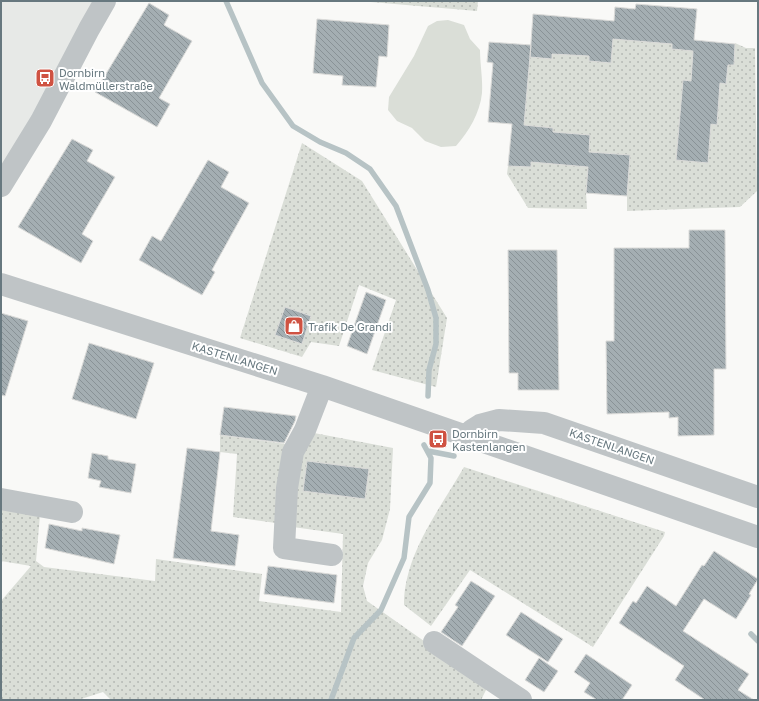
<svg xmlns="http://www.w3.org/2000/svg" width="759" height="701" viewBox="0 0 759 701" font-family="'Golos Text',sans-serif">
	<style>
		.built { fill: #e7e9e7 }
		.grass { fill: url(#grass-dots) }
		.park { fill: #daded7 }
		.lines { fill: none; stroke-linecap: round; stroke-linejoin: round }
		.stream { stroke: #b7c3c5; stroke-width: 5.5 }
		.building { fill: url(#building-back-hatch); stroke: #dbdbd9 }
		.minor { stroke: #bfc4c6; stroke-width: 22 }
		.labels { text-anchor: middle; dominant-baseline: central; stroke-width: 4; stroke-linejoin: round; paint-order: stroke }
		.poi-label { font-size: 11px; fill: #67787f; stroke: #fff; text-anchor: start }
		.street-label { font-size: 11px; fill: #67787f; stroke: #fff }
	</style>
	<defs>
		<pattern id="grass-dots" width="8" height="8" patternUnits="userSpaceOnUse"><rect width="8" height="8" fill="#daded7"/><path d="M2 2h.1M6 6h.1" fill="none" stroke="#b5b9b4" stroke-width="1.8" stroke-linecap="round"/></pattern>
		<pattern id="building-back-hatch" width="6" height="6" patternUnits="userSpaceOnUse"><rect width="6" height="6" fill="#a4aeb2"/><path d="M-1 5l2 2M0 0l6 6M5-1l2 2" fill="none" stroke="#899296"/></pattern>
	</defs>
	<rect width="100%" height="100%" fill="#f9f9f7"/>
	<path class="built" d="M1,1H100L1,187Z"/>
	<path class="grass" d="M359,1H478L477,11Z
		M613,39L672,44V49L693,51L691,81L683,80L711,124H717L720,83L726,84L728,65H734L735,43L746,48H755L757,191L740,207L627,211V196L630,155L589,152L590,135L553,132V128L524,125L530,57L552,59V54L589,56V61L611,63Z
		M302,143L362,181L447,318L436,387L372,370L396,300L359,285L339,346L311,342L302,357L240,338Z
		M531,162L588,167L586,193L587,209L528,208L507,174L508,166L530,167Z
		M314,433L393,448L390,509L382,540L368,563L363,586L367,601L488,686L481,700H111L103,692L78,700H1V601L31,566L1,561V506L40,515L36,561L44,567L155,581L156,559L262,574L259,601L341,612L343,534L293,527L294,505L303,450Z
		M220,435L286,444L276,523L233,517L237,454L220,452Z
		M464,467L665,532L664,536L593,647L470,570L431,626L404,605C404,554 440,509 464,467Z"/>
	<path class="park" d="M448,20L464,25L470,39L480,50C480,64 483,80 482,93C480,113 469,131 456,146L441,147L425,141L412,128L397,121L388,110L389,97L414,56L428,26L437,21Z"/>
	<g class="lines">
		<path class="stream" d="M226,1L262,83L293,126L320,142L346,153L370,169L396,206L428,290L436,318V344L429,370L428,396
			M428,451L454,456
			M751,634L758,641
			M331,700L354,638L381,610L404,558L409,517L430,483L431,458L424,445"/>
	</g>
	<path class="building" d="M149,3L169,15L164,25L192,41L159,98L170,104L157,127L95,92Z
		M636,4L697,9L694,40L735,44L734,65H728L726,84L720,83L717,125L711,124L708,163L676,160L683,80L691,81L693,51L672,49V44L613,39L611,63L589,61V56L552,54V59L530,57L533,14L614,21L615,7L635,9Z
		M317,19L389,25L387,57L379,56L376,87L342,85L343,76L313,73Z
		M489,42L531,45L524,125L553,128V132L590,135L589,152L630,155L627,196L586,193L588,167L531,162V167L508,166L512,124L488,122L493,63L487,62Z
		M72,139L93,150L87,161L115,177L82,234L93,241L81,263L18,227Z
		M208,160L229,172L221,187L249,203L212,270L215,272L202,295L139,260L152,236L161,241Z
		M689,230H725L726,369H714V435L678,436V417L669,418V412L607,414L606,341H614V248H689Z
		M508,250H557L559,390H518V373H509Z
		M366,292L386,300L367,354L347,346Z
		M285,307L311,316L302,344L275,335Z
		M1,313L28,321L5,396L1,395Z
		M89,343L154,363L136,419L72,399Z
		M224,407L296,416L295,421L284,443L220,435Z
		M187,448L220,452L211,531L239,535L235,566L173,558Z
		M92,453L108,456V459L136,464L131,493L99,487L101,481L88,478Z
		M307,461L369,469L365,499L303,491Z
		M49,524L82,531V528L120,535L114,564L45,548Z
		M714,551L758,579L749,594L751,595L736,619L704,599L683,631L749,674L738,690L754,700H705L675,680L684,666L619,623L633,601L636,603L647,586L676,606L702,565L704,566Z
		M268,566L337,575L334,603L264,594Z
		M471,581L495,596L462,646L441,632L458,607L455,605Z
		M521,612L563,639L548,662L506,635Z
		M586,654L632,685L622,700H597L584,692L590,683L574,672Z
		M539,658L558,671L544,692L525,680Z"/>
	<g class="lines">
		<path class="minor" d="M1,186L41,121L89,29L105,1
			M1,284L322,386L758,537
			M322,386L305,430L293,452L287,488L284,548L332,555
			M467,437L472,430L480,425L499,420L544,423L758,497
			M1,499L72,512
			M434,642L521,700"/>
	</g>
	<defs>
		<symbol id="bus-square" viewBox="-11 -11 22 22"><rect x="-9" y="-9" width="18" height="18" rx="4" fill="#cf5242" stroke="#fff"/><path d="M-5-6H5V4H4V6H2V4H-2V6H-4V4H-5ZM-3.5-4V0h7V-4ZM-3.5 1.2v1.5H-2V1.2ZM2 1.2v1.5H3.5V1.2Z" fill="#fff"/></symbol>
		<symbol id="shop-square" viewBox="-11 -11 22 22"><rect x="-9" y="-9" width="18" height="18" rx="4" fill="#cf5242" stroke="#fff"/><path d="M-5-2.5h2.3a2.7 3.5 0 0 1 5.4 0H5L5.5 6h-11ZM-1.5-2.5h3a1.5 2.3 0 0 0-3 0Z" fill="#fff"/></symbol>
	</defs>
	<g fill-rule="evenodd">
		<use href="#bus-square" x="34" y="67" width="22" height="22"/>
		<use href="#shop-square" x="283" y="315" width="22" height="22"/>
		<use href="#bus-square" x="427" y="428" width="22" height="22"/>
	</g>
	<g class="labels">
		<g class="poi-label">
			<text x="59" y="72">Dornbirn<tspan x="59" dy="13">Waldmüllerstraße</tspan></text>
			<text x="308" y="326">Trafik De Grandi</text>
			<text x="452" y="433">Dornbirn<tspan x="452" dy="13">Kastenlangen</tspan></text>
		</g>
		<g class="street-label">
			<text transform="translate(235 358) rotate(17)">KASTENLANGEN</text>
			<text transform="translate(612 446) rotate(19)">KASTENLANGEN</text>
		</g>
	</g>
	<rect width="759" height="701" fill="none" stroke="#67787f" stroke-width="4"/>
</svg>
